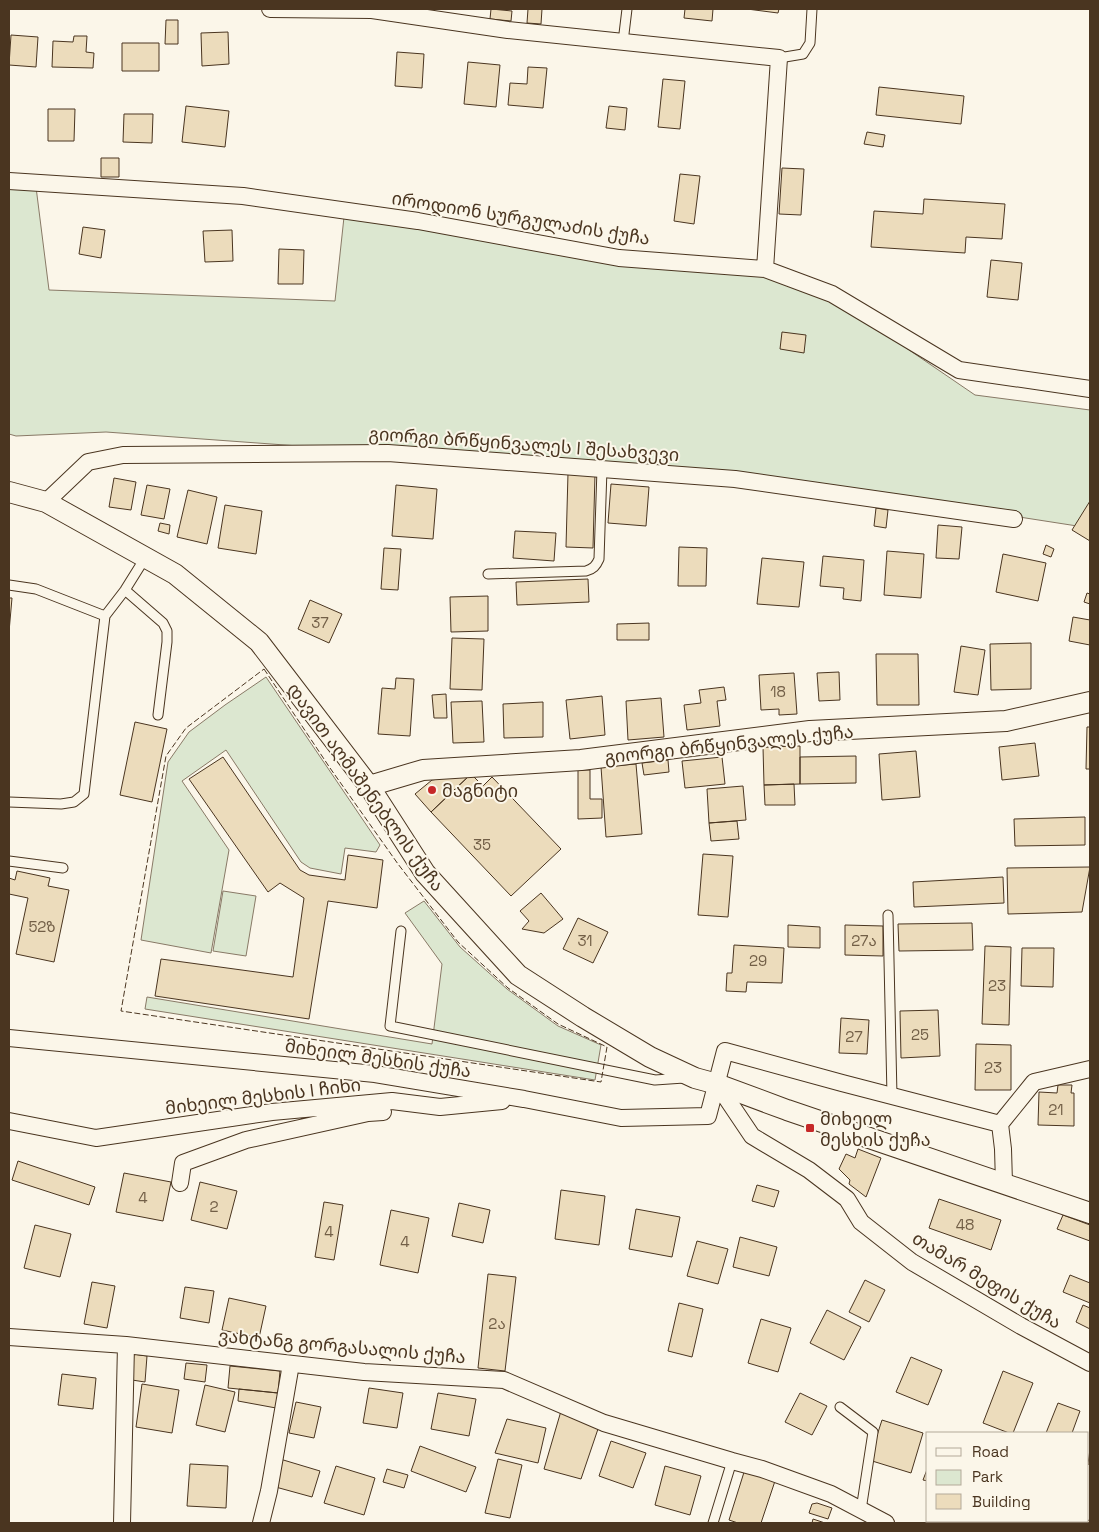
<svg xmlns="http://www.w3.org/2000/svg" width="1099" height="1532" viewBox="0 0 1099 1532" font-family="'Space Grotesk','Noto Sans Georgian',sans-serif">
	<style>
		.green { fill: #dce7d0; stroke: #887966 }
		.building { fill: #ecdcbc; stroke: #4a3520 }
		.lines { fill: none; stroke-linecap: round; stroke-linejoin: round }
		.service-casing { stroke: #4a3520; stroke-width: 11 }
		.minor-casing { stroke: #4a3520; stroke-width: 18 }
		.tertiary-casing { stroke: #4a3520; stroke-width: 22 }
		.service { stroke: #fbf6e9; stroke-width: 9 }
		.minor { stroke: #fbf6e9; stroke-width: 16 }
		.tertiary { stroke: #fbf6e9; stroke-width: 20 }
		.fence { stroke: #4a3520; stroke-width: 1; stroke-dasharray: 6 2.5; stroke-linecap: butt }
		.poi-dot { fill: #c62828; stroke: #fbf6e9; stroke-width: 2 }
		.labels { text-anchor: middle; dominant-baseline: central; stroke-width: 4; stroke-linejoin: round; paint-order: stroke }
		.number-label { font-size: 15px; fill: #725f47 }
		.street-label { font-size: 18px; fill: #4a3520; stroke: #fbf6e9 }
		.poi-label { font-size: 18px; fill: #4a3520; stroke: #fbf6e9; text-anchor: start }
	</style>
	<rect width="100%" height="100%" fill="#fbf6e9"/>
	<path class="green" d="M9,185L36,187L49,290L335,301L344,217L739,271L814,285L975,395L1090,410V528L794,482L106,432L16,436L9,434Z
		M266,677L380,845L376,852L345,848L341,874L310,868L301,862L226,750L182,781L229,850L211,953L141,940L168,762L189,732L225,705Z
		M223,891L256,896L246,956L213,951Z
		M424,901L460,947L507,989L558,1026L601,1045L595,1080L145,1009L147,997L432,1044L442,964L405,913Z"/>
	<path class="building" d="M491,9L512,11L511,21L490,19Z
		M528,9H542L541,24L527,23Z
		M685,9H713L712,21L684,18Z
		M747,9H779L778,13Z
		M166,20H178V44H165Z
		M228,32L229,64L202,66L201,33Z
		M11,35L38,37L36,67L9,65Z
		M74,36H87L86,52L94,53L93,68L52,67L53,41L73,42Z
		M122,43H159V71H122Z
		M397,52L424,54L422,88L395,86Z
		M468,62L500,65L496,107L464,104Z
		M528,67L547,68L543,108L508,105L510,83L527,84Z
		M663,79L685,81L680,129L658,127Z
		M879,87L964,96L961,124L876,115Z
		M186,106L229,111L225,147L182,142Z
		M609,106L627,108L625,130L606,128Z
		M48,109H75L74,141H48Z
		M124,114H153L152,143L123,142Z
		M867,132L885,135L883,147L864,144Z
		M101,158H119V177H101Z
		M782,168L804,169L801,215L779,214Z
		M680,174L700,176L694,224L674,221Z
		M924,199L1005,204L1002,239L966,237L965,253L871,247L874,211L923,214Z
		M83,227L105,230L101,258L79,254Z
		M232,230L233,261L205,262L203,231Z
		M279,249L304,250L303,284H278Z
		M991,260L1022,263L1018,300L987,297Z
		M782,332L806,335L804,353L780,349Z
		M568,473L595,474L593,548L566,547Z
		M114,478L136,482L131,510L109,507Z
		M611,484L649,487L646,526L608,523Z
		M147,485L170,489L164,519L141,515Z
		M396,485L437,489L433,539L392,536Z
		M188,490L217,497L207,544L177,537Z
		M1090,501V541L1072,530Z
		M225,505L262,511L256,554L218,548Z
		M876,508L888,510L886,528L874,526Z
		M160,523L170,525L169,534L158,531Z
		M938,525L962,527L959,559L936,558Z
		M515,531L556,533L554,561L513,558Z
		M1046,545L1054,549L1051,557L1043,554Z
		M679,547L707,548L706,586H678Z
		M384,548L401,549L398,590L381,589Z
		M887,551L924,554L921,598L884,595Z
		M1003,554L1046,563L1038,601L996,592Z
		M823,556L864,560L861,601L843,599L844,588L820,586Z
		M762,558L804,562L799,607L757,604Z
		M588,579L589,602L517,605L516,582Z
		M1087,593L1090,594V604L1084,602Z
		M488,596V631L451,632L450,597Z
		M9,598H12L9,632Z
		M310,600L342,614L329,643L298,629Z
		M1073,617L1090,620V645L1069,641Z
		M649,623V640H617V624Z
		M452,638L484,639L482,690L450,689Z
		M1031,643V689L991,690L990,644Z
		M961,646L985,650L978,695L954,692Z
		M876,654H918L919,705H877Z
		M839,672L840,700L819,701L817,673Z
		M794,673L797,714L779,715V709L761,710L759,675Z
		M396,678L414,679L410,736L378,734L382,688L395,689Z
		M724,687L726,700L717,701L720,726L687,730L684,705L701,703L699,690Z
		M446,694L447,718H434L432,695Z
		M602,696L605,735L570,739L566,700Z
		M661,698L664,737L628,740L626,701Z
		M482,701L484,742L453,743L451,702Z
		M543,702V737L504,738L503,704Z
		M135,722L167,729L152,802L120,795Z
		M1087,727H1090V769H1086Z
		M1035,743L1039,776L1002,780L999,747Z
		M800,746V784L764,785L763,747Z
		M916,751L920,797L882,800L879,754Z
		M856,756V783L800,784V757Z
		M223,757L300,870L309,875L345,880L348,855L383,860L377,908L328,901L309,1019L155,996L161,959L293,977L304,898L280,883L268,892L189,779Z
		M722,757L725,784L685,788L682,761Z
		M668,760L669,772L644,775L642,763Z
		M636,764L642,834L606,837L601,767Z
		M578,770H590V799H602V818L578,819Z
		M471,774L483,786L492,777L561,849L511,896L431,812Z
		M471,774L431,812L415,794L432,780Z
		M794,784L795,805H765L764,785Z
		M743,786L746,820L709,823L707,789Z
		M1085,817V845L1015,846L1014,819Z
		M737,821L739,839L711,841L709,823Z
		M703,854L733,856L728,917L698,915Z
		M1090,867L1082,912L1008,914L1007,868Z
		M17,871L50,878L48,886L69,890L54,962L16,954L28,898L9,894V878L15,880Z
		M1003,877L1004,903L914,907L913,882Z
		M541,893L563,919L544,933L522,929L529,921L520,911Z
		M578,918L608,932L593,963L563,949Z
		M972,923L973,950L899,951L898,924Z
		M788,925L820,927V948L788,947Z
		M845,925L883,926V956L845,955Z
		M734,945L784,948L782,983L747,982L746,992L726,991L727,973H732Z
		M985,946L1011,947L1009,1025L982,1024Z
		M1022,948H1054L1053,987L1021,986Z
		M938,1010L940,1056L901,1058L900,1011Z
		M841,1018L869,1020L867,1054L839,1053Z
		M976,1044L1011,1045V1090H975Z
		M1058,1085H1072L1071,1093H1074V1126L1038,1125L1039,1092L1057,1093Z
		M858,1149L881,1158L866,1197L849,1184L850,1180L839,1169L846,1154L855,1158Z
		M18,1161L95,1187L89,1205L12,1180Z
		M124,1173L171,1182L163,1221L116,1212Z
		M200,1182L237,1191L227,1229L191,1220Z
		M757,1185L779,1191L774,1207L752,1201Z
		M561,1190L605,1196L599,1245L555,1239Z
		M939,1199L1001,1220L991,1250L929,1228Z
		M324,1202L343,1205L334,1260L315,1257Z
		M459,1203L490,1210L483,1243L452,1236Z
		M636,1209L680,1217L672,1257L629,1249Z
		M391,1210L429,1218L418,1273L380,1265Z
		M1063,1215L1090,1225V1241L1057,1229Z
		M35,1225L71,1234L60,1277L24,1268Z
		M740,1237L777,1247L769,1276L733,1267Z
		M697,1241L728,1249L718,1284L687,1276Z
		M488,1274L516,1277L505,1371L478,1368Z
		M1070,1275L1090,1283V1303L1063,1292Z
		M865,1280L885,1290L869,1322L849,1312Z
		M92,1282L115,1286L107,1328L84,1324Z
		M185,1287L214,1291L209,1323L180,1318Z
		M229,1298L266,1306L259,1338L222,1330Z
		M679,1303L703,1309L692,1357L668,1351Z
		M1083,1305L1090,1308V1329L1076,1322Z
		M827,1310L861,1327L844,1360L810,1343Z
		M761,1319L791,1328L778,1372L748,1363Z
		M133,1354L147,1356L145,1382L132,1380Z
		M911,1357L942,1370L928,1405L896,1392Z
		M186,1363L207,1365L205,1382L184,1379Z
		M230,1366L280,1371L278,1393L228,1388Z
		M1003,1371L1033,1383L1013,1433H1009L983,1423Z
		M62,1374L96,1378L93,1409L58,1405Z
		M142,1384L179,1390L172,1433L136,1427Z
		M205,1385L235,1392L225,1432L196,1425Z
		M369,1388L403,1393L397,1428L363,1423Z
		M239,1389L278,1393L276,1408L238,1401Z
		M438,1393L476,1399L469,1436L431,1429Z
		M800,1393L827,1406L812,1435L785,1422Z
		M296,1402L321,1407L314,1438L289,1433Z
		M1058,1403L1080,1411L1072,1433H1046Z
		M561,1411L599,1426L581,1479L544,1469Z
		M507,1419L546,1428L538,1463L495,1453Z
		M882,1420L923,1433L911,1473L869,1460Z
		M611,1441L646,1453L633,1488L599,1476Z
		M420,1446L476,1467L466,1492L411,1471Z
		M1090,1449V1465L1088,1464Z
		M280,1459L320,1471L312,1497L272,1486Z
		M498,1459L522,1465L510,1518L485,1513Z
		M190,1464L228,1466L226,1508L187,1506Z
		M336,1466L375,1478L364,1515L324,1503Z
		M665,1466L701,1476L690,1515L655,1505Z
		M928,1467V1481L923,1480Z
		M387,1469L408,1475L404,1488L383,1482Z
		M745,1469L776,1478L761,1523H738L729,1520Z
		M817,1503L832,1508L828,1519L809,1513L812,1504Z
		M813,1519L825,1523H812Z
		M1088,1520L1090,1521V1523H1059L1060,1521Z"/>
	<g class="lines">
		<defs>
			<path id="service" d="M623,42L627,9
				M779,58L803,54L810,43L812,9
				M488,574L586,571C593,569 596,566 599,559L602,469
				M9,585L36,589L105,616L125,590L145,558
				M125,590L163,623L167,631V642L158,715
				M9,802L61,804L74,802L84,794L105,616
				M9,861L63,868
				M888,915L892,1096
				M401,931L390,1026L655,1080L684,1078
				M840,1407L873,1432L861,1510
				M713,1523L732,1461"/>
			<path id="minor" d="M270,9L372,10L508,30L779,58L765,269
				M9,181L243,196L418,221L619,258L765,269L832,294L959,370L1090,389
				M46,502L88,462L123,455L388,453L735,479L1014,519
				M9,1038L375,1074L524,1099L621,1118L708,1116L725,1051L842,1083L1000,1124
				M717,1084L752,1136L809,1170L847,1199L861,1222L912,1262L1021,1326L1090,1363
				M9,1121L96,1138L272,1112L392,1101L440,1107L502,1101
				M180,1183L183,1163L246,1140L368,1113L383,1112
				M1004,1183L1003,1149L1000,1124L1034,1082L1090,1069
				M9,1337L126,1345L364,1372L504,1380L604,1423L732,1461L762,1469L831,1494L886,1523
				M122,1523L126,1345
				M261,1523L269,1491L291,1364"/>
			<path id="tertiary" d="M9,492L46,502L175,574L259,642L369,786L425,873L518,975L583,1017L650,1057L695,1078L717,1084L787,1110L1090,1213
				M369,786L423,770L581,760L810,731L1006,721L1090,702"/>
		</defs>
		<use href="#service" class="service-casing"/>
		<use href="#minor" class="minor-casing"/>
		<use href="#tertiary" class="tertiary-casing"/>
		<use href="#service" class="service"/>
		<use href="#minor" class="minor"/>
		<use href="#tertiary" class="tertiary"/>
		<path class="fence" d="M264,669L330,768L398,864L458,942L508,988L558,1024L607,1047L601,1082L121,1011L166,756L186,728Z"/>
	</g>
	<g class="poi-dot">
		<circle cx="432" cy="790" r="5"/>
		<rect x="805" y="1123" width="10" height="10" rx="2.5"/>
	</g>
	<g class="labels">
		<g class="number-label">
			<text x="320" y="622">37</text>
			<text x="778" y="691">18</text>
			<text x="482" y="844">35</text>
			<text x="42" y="926">52ზ</text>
			<text x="585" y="940">31</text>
			<text x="864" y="940">27ა</text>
			<text x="758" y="960">29</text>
			<text x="997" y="985">23</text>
			<text x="920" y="1034">25</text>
			<text x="854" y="1036">27</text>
			<text x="993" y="1067">23</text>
			<text x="1056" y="1109">21</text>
			<text x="143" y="1197">4</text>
			<text x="214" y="1206">2</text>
			<text x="965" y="1224">48</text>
			<text x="329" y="1231">4</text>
			<text x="405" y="1241">4</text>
			<text x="497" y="1323">2ა</text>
		</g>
		<g class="street-label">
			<text transform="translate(521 218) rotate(9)">იროდიონ სურგულაძის ქუჩა</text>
			<text transform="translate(524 444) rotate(4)">გიორგი ბრწყინვალეს I შესახვევი</text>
			<text transform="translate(729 744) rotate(-6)">გიორგი ბრწყინვალეს ქუჩა</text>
			<text transform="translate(366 787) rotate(54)">დავით აღმაშენებლის ქუჩა</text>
			<text transform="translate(378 1058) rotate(8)">მიხეილ მესხის ქუჩა</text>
			<text transform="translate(263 1096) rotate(-7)">მიხეილ მესხის I ჩიხი</text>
			<text transform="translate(987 1280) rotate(31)">თამარ მეფის ქუჩა</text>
			<text transform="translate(342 1346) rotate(5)">ვახტანგ გორგასალის ქუჩა</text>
		</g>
		<g class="poi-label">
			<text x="442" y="790">მაგნიტი</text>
			<text x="820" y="1118">მიხეილ<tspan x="820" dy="21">მესხის ქუჩა</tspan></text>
		</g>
	</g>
	<rect width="1099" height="1532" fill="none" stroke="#4a3520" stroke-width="20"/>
	<rect x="926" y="1432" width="162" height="90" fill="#fbf6e9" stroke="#b4a999"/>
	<rect x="936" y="1448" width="25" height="8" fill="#fbf6e9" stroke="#b4a999"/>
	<text x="972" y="1457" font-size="15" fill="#4a3520">Road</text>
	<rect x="936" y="1470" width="25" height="15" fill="#dce7d0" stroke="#b4a999"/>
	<text x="972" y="1482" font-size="15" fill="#4a3520">Park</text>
	<rect x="936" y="1494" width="25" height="15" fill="#ecdcbc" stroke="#b4a999"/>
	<text x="972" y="1507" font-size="15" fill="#4a3520">Building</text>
</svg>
